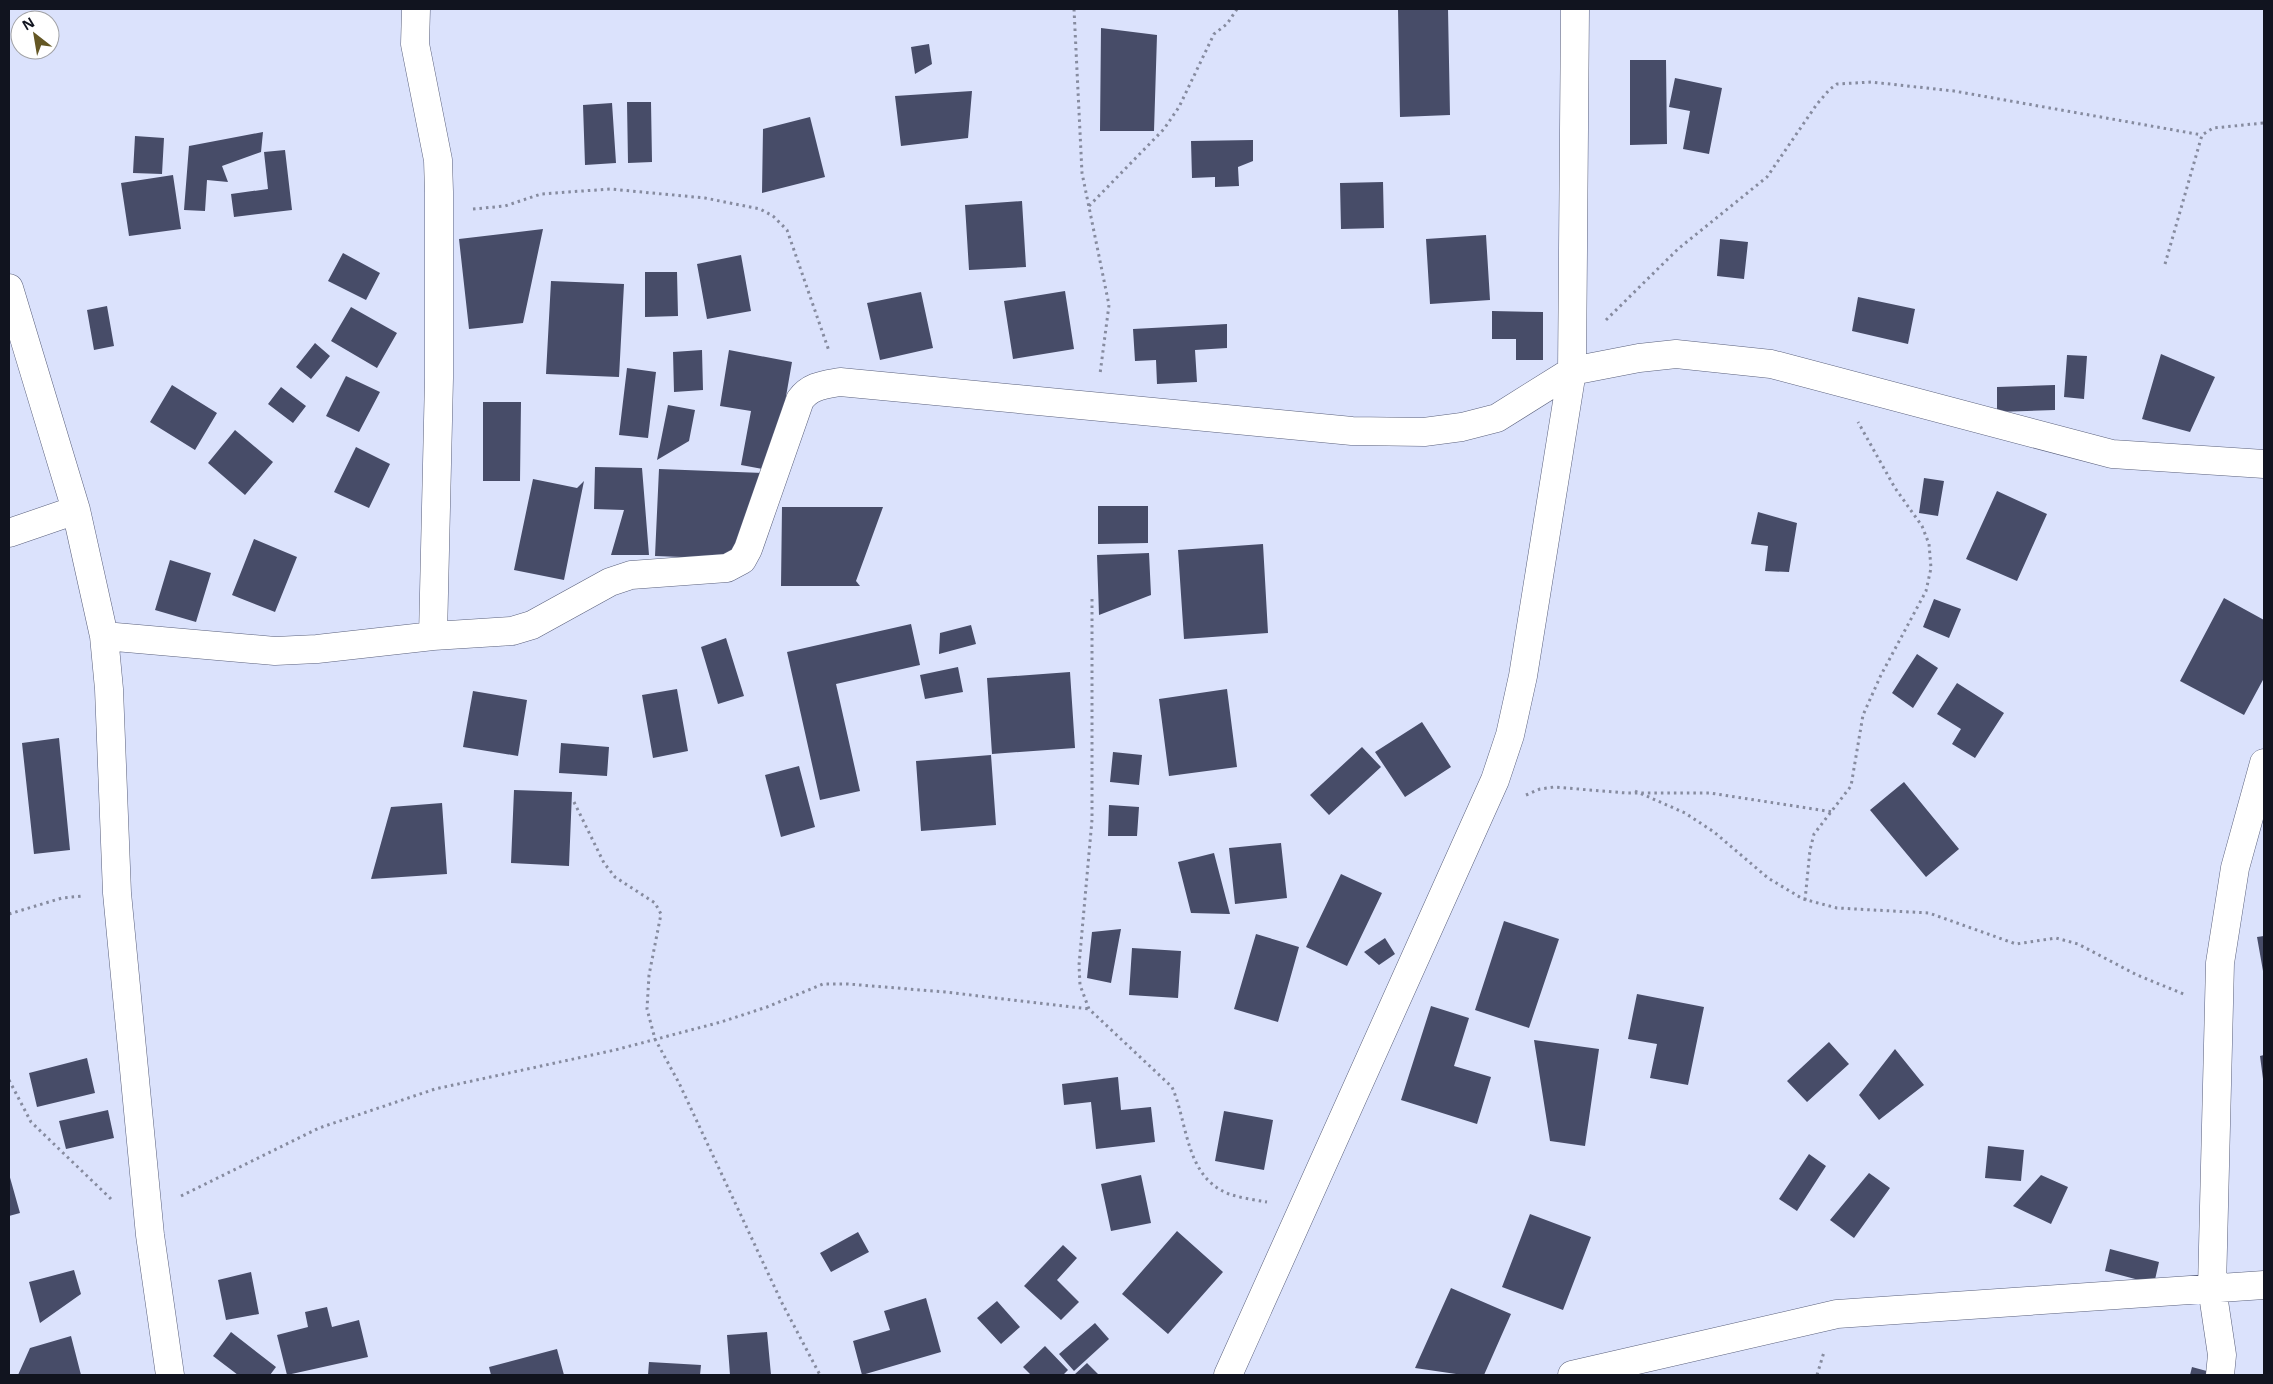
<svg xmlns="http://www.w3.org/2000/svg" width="2273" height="1384" viewBox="0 0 2273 1384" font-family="'Open Sans',sans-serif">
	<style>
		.building { fill: #474c68 }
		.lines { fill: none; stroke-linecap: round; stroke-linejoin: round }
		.street-casing { stroke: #5a607c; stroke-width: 29 }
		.path { stroke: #868b9f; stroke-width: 3; stroke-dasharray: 2.5 4; stroke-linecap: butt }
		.street { stroke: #fff; stroke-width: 28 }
	</style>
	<rect width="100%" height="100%" fill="#dbe2fc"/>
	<path class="building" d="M1398,9H1448L1450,115L1400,117Z
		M1101,28L1157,35L1154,131H1100Z
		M929,44L932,64L915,74L911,47Z
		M1630,60H1666L1667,144L1630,145Z
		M1675,78L1722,88L1709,154L1683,149L1690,111L1669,107Z
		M972,91L968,138L901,146L895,96Z
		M627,102H651L652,162L628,163Z
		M612,103L616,163L585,165L583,105Z
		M810,117L825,177L762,193L763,129Z
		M263,132L261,152L222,166L228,182L207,180L205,211L184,210L189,146Z
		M135,136L164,138L162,174L133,173Z
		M1253,140V161L1238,167L1239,186L1215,187V177L1192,178L1191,141Z
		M285,150L292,210L234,217L231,194L268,189L264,152Z
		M173,175L181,229L129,236L121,183Z
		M1383,182L1384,228L1341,229L1340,183Z
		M1022,201L1026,267L969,270L965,205Z
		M543,229L523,323L469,329L459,239Z
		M1486,235L1490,300L1430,304L1426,239Z
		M1720,239L1748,242L1744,279L1717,276Z
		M343,253L380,273L366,300L328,281Z
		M741,255L751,311L707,319L697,264Z
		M645,272H677L678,316L645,317Z
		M551,281L624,284L619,377L546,374Z
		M1065,291L1074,349L1013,359L1004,301Z
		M921,292L933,348L880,360L867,303Z
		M1858,297L1915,309L1908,344L1852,331Z
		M107,306L114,346L94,350L87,310Z
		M351,307L397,333L377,368L331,341Z
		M1492,311L1543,312V360H1516V339H1492Z
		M1227,324V348L1195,350L1197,382L1157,384L1156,360L1135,361L1133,329Z
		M315,343L330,356L311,379L296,367Z
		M702,350L703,390L674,392L673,352Z
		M729,350L792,362L773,471L741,465L751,411L720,406Z
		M2161,354L2215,377L2190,432L2142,419Z
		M2067,355L2087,356L2084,399L2064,397Z
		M627,368L656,372L648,438L619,435Z
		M346,376L380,392L359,432L326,416Z
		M172,385L217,413L195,450L150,422Z
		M2055,385V410L1997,412V387Z
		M281,387L306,406L293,423L268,404Z
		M483,402H521L520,481H483Z
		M668,405L695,410L689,441L657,460Z
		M235,430L273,462L245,495L208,463Z
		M356,447L390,464L369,508L334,492Z
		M595,467L642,468L649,555H611L624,510L594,509Z
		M659,469L763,473L735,559L655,556Z
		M1924,478L1944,481L1938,516L1919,513Z
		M533,479L577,488L584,481L564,580L514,570Z
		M1997,491L2047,514L2017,581L1966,559Z
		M1098,506H1148V543L1098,544Z
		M782,507H883L856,581L860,586H781Z
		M1758,512L1797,523L1789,572L1765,571L1768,546L1751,544Z
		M254,539L297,557L275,612L232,595Z
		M1263,544L1268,633L1184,639L1178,550Z
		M1149,553L1151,595L1099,615L1097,555Z
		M170,560L211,573L196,622L155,610Z
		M2224,598L2264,620V678L2244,715L2180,681Z
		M1934,599L1961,609L1949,638L1923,627Z
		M911,624L920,665L836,684L860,791L820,800L787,652Z
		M971,625L976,644L939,654L940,633Z
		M726,638L744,696L718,704L701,647Z
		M1917,654L1938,668L1913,708L1892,693Z
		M958,667L963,692L925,699L920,675Z
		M1070,672L1075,748L992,754L987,678Z
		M1957,683L2004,713L1975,758L1952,744L1961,729L1937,714Z
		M677,689L688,751L653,758L642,695Z
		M1227,689L1237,767L1169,776L1159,699Z
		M473,691L527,700L518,756L463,747Z
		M1422,722L1451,767L1405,797L1375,752Z
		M59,738L70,850L34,854L22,743Z
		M561,743L609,747L607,776L559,773Z
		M1362,747L1381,767L1329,815L1310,795Z
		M1113,752L1142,755L1139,785L1110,782Z
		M991,755L996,825L921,831L916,761Z
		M799,766L815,827L781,837L765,775Z
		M1904,782L1959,849L1926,877L1870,810Z
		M514,790L572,792L569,866L511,863Z
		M442,803L447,874L371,879L391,807Z
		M1109,805L1139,807L1137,836H1108Z
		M1281,843L1287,898L1235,904L1229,848Z
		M1214,853L1230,914L1191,913L1178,862Z
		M1341,874L1382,893L1347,966L1306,947Z
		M1504,921L1559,939L1529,1028L1475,1010Z
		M1121,929L1111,983L1087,978L1092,932Z
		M1256,934L1299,947L1278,1022L1234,1009Z
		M2264,936V971H2263L2257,937Z
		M1385,938L1395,954L1379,965L1364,952Z
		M1132,948L1181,951L1178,998L1129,995Z
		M1637,994L1704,1007L1688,1085L1650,1078L1657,1044L1628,1039Z
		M1431,1006L1469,1018L1454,1066L1491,1077L1477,1124L1401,1100Z
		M1534,1040L1599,1049L1585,1146L1550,1141Z
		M1829,1042L1849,1064L1807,1102L1787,1081Z
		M1895,1049L1924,1085L1879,1120L1859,1095Z
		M2264,1055V1079H2263L2260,1056Z
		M87,1058L95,1093L37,1107L29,1073Z
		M1118,1077L1121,1110L1151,1107L1155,1142L1096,1149L1091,1102L1064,1105L1062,1084Z
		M108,1110L114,1138L66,1149L59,1121Z
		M1224,1111L1273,1120L1264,1170L1215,1161Z
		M1988,1146L2024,1150L2021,1181L1985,1178Z
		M1809,1154L1826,1166L1797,1211L1779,1199Z
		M1869,1173L1890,1188L1854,1238L1830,1220Z
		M9,1174L20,1213L9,1216Z
		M1141,1175L1151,1223L1111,1231L1101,1184Z
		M2041,1175L2068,1187L2051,1224L2013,1206Z
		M1530,1214L1591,1237L1563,1310L1502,1287Z
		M1177,1231L1223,1272L1168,1334L1122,1294Z
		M858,1232L869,1252L831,1272L820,1253Z
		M1063,1245L1077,1258L1057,1280L1079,1302L1061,1320L1024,1286Z
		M2110,1249L2159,1262L2154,1284L2105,1271Z
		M74,1270L81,1294L40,1323L29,1282Z
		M251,1272L259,1314L226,1320L218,1280Z
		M1451,1288L1511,1314L1484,1375H1463L1415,1368Z
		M926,1298L941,1352L862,1375L853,1341L890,1330L884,1311Z
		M997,1301L1020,1327L1001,1344L977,1318Z
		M327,1307L332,1327L359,1320L368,1357L287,1375L277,1335L308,1327L305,1312Z
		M1095,1323L1109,1339L1074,1371L1059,1354Z
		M231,1332L276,1367L270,1375H238L213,1356Z
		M767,1332L771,1375H730L727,1335Z
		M71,1336L81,1375H18L30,1348Z
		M1045,1346L1068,1370L1063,1375H1031L1023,1367Z
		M557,1349L564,1375H491L489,1367Z
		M649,1362L701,1365L700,1375H648Z
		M1087,1363L1099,1375H1074Z
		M2192,1367L2214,1373V1375H2190Z"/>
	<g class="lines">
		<defs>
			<path id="street" d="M416,9L415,44L438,160L439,192V378L433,636
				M9,288L76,510L104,636L109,689L117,893L150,1235L170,1375
				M9,533L76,510
				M104,636L275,651L317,649L433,636L512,631L532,625L610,582L631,575L727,568L742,560L748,549L800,400C810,386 823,385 840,382L1352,431L1424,432L1462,427L1497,418L1572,371L1639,358L1676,354L1771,364L2112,454L2264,464
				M1228,1375L1495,780L1510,735L1523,676L1572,371L1575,9
				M1572,1375L1837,1314L2264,1285
				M2220,1375L2222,1355L2212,1288L2220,963L2235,868L2264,763"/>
		</defs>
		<use href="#street" class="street-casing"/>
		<path class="path" d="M1074,9L1082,173L1109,305L1100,374
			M1089,206L1164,129L1179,107L1214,34L1227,24L1237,9
			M473,209L505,206L541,194L610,189L705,198L760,209L773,216L787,230L829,351
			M2165,264L2202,135L2213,128L2264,123
			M1606,320L1678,249L1767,177L1817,104L1830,89L1837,84L1871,82L1954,91L2202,135
			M1092,599V820L1079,965L1080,985L1089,1009L1172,1087C1188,1123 1185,1177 1229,1194C1241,1198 1255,1200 1267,1202
			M1635,791L1685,813L1714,832L1768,878L1803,899L1837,908L1929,913L2016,944L2056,938L2078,944L2137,975L2186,995
			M1526,795L1540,789L1554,787L1626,793H1710L1833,812
			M574,802L604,863L615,877L655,903L661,914L649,975L647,1009L655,1039L679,1083L782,1303L820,1375
			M1805,900L1810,850L1814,834L1851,786L1863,715L1881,675L1926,591L1931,568L1929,544L1922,526L1895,488L1858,422
			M9,914L62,898L83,896
			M9,1080L31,1122L111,1199
			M181,1196L319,1128L435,1089L615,1050L721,1022L767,1007L823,984H848L945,992L1089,1009
			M1817,1375L1824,1352"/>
		<use href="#street" class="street"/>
	</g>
	<rect width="2273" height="1384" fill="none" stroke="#11141f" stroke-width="20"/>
	<g transform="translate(35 35) rotate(329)"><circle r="24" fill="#ffffff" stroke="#a0a1a5"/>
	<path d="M0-4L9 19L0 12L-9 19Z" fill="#645724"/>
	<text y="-8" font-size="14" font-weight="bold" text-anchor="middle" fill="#11141f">N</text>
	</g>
</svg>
